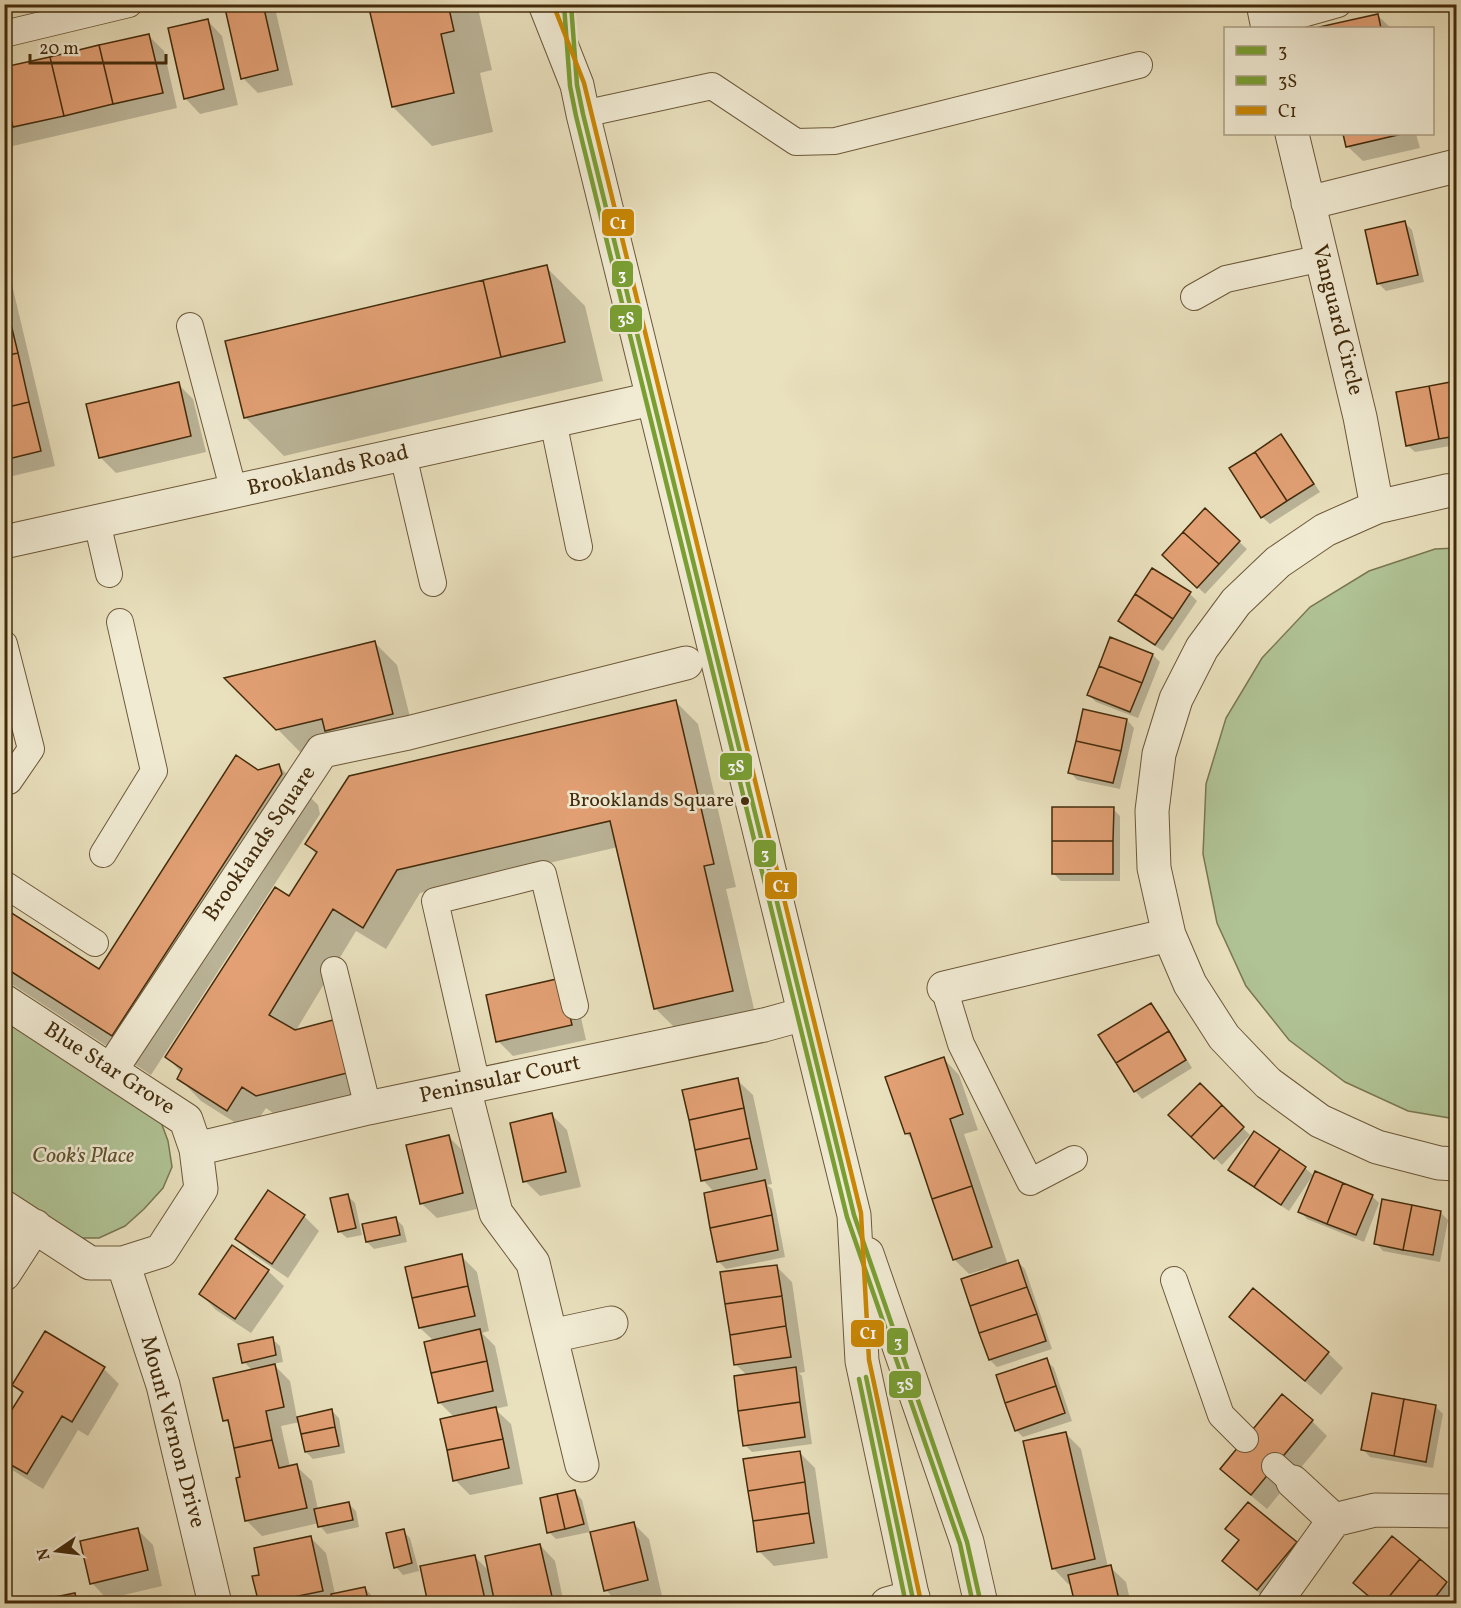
<svg xmlns="http://www.w3.org/2000/svg" width="1461" height="1608" viewBox="0 0 1461 1608" font-family="Vollkorn,serif">
	<style>
		.green { fill: #b0c395; stroke: #7a7750; stroke-width: 1.5 }
		.shadow { fill: #0003 }
		.building { fill: #e2a074; stroke: #432b0b; stroke-width: 1.5 }
		.lines { fill: none; stroke-linecap: round; stroke-linejoin: round }
		.service-casing { stroke: #6c5838; stroke-width: 28 }
		.pedestrian-casing { stroke: #6c5838; stroke-width: 35 }
		.minor-casing { stroke: #6c5838; stroke-width: 35 }
		.tertiary-casing { stroke: #6c5838; stroke-width: 35 }
		.service { stroke: #f1ebd4; stroke-width: 26 }
		.pedestrian { stroke: #f1ebd4; stroke-width: 33 }
		.minor { stroke: #f1ebd4; stroke-width: 33 }
		.tertiary { stroke: #f1ebd4; stroke-width: 33 }
		.bus-1-casing { stroke: #f1ebd4; stroke-width: 9 }
		.bus-2-casing { stroke: #f1ebd4; stroke-width: 9 }
		.bus-3-casing { stroke: #f1ebd4; stroke-width: 9 }
		.bus-1 { stroke: #799f33; stroke-width: 4.5 }
		.bus-2 { stroke: #799f33; stroke-width: 4.5 }
		.bus-3 { stroke: #ca8703; stroke-width: 4.5 }
		.bus-dot { fill: #432b0b; stroke: #f1ebd4; stroke-width: 2 }
		.labels { text-anchor: middle; dominant-baseline: central; stroke-width: 5; stroke-linejoin: round; paint-order: stroke }
		.bus-label { font-size: 20px; fill: #432b0b; stroke: #f1ebd4; text-anchor: end }
		.street-label { font-size: 22px; fill: #432b0b; stroke: #f1ebd4 }
		.park-label { font-size: 22px; font-style: italic; fill: #5e512e; stroke: #f1ebd4 }
		.line-badge { stroke: #f1ebd4; stroke-width: 2 }
		.badge-label { font-size: 16px; text-anchor: middle; font-weight: bold; fill: #fff }
	</style>
	<rect width="100%" height="100%" fill="#e9e0bd"/>
	<filter id="stains"><feTurbulence type="fractalNoise" baseFrequency=".00333" numOctaves="4"/><feColorMatrix values="0 0 0 0 .2 0 0 0 0 .09 0 0 0 0 .02 0 0 0 .5 -.17"/></filter>
	<radialGradient id="worn" r=".72"><stop offset=".6" stop-color="#630" stop-opacity="0"/><stop offset="1" stop-color="#630" stop-opacity=".3"/></radialGradient>
	<path class="green" d="M1456,548V1119L1408,1111L1345,1082L1289,1040L1246,986L1217,923L1203,854L1206,784L1226,718L1262,658L1310,607L1369,571L1435,549Z
		M4,1013L158,1114L168,1141L172,1167L163,1188L144,1209L125,1226L99,1238H74L5,1195Z"/>
	<path class="shadow" d="M225,4H274L293,85L258,93L243,78Z
		M369,4H477L492,70L480,73L493,132L432,146L393,107Z
		M1377,15L1391,28H1320Z
		M207,20L222,36L238,105L200,114L185,98Z
		M148,35L164,51L177,108L4,148V69Z
		M1345,134H1416L1420,148L1363,161L1347,146Z
		M1405,223L1412,230L1424,282L1386,291L1379,284L1366,231Z
		M4,251L55,466L4,478Z
		M546,267L585,306L603,381L284,456L245,417Z
		M1456,382V445L1415,452L1407,445L1397,393Z
		M178,384L193,399L206,452L116,473L100,457Z
		M1281,436L1288,444L1320,492L1270,524L1262,517Z
		M1205,510L1247,549L1205,594L1171,562Z
		M1190,594L1197,601L1163,651L1127,628L1120,620Z
		M375,643L397,665L415,737L339,743L300,752L227,678Z
		M1153,655L1160,662L1138,718L1096,702L1089,695Z
		M676,702L698,724L736,887L726,889L755,1013L678,1031L655,1008L618,847L420,893L386,949L356,931L295,1032L337,1021L372,1095L280,1118L266,1108L250,1132L201,1101L179,1078L182,1073L167,1057L290,898L317,855L307,844Z
		M1127,720L1134,728L1120,789L1077,780L1070,772Z
		M279,766L318,805L320,814L151,1075L4,979V910L99,971L258,771Z
		M1113,809L1120,816V881H1061L1053,873Z
		M576,995L586,1040L513,1056L498,1041Z
		M1150,1005L1158,1012L1192,1068L1142,1099L1135,1091Z
		M944,1059L959,1075L978,1130L964,1134L1008,1265L1018,1262L1025,1269L1052,1349L997,1367L990,1360L989,1268L969,1274L954,1259L915,1142L906,1133Z
		M737,1080L753,1095L772,1184L767,1185L772,1189L785,1257L726,1269L718,1261L714,1192L703,1180Z
		M1200,1086L1250,1135L1222,1165L1171,1115Z
		M552,1115L567,1130L581,1187L540,1196L525,1181Z
		M1254,1133L1305,1168L1313,1175L1289,1211L1237,1177L1230,1170Z
		M449,1137L464,1152L477,1209L437,1218L421,1203Z
		M347,1195L355,1203L362,1235L347,1238L339,1231Z
		M1372,1196L1379,1203L1364,1242L1307,1219L1300,1211Z
		M1440,1212L1448,1220L1440,1262L1383,1251L1376,1243Z
		M1453,1215H1456V1264L1452,1259Z
		M304,1216L319,1231L288,1278L252,1254L237,1239Z
		M396,1219L403,1226L407,1242L374,1249L367,1242Z
		M461,1256L477,1272L489,1331L482,1333L495,1346L508,1406L495,1409L511,1424L523,1484L470,1495L455,1480L454,1417L439,1402L434,1341L420,1328Z
		M776,1266L792,1282L805,1372L799,1373L802,1376L812,1444L752,1452L745,1445L747,1375L735,1364Z
		M268,1271L284,1286L251,1333L216,1310L201,1294Z
		M1231,1317L1328,1353L1343,1368L1321,1395L1246,1332Z
		M46,1333L104,1369L119,1384L88,1436L78,1430L43,1489L4,1465V1425L23,1395L14,1385Z
		M272,1339L280,1346L283,1362L273,1364L290,1381L297,1418L332,1411L339,1418L345,1453L313,1459L306,1452L300,1422L281,1426L290,1467L296,1466L312,1481L318,1510L348,1503L356,1511L359,1527L327,1534L320,1526L319,1523L262,1536L246,1520L242,1478L231,1426L225,1420L252,1370L244,1362Z
		M1046,1360L1054,1368L1072,1421L1023,1437L1016,1430Z
		M1435,1406L1443,1414L1433,1468L1370,1457L1363,1449Z
		M1312,1421L1327,1436L1267,1509L1237,1484L1222,1469Z
		M1065,1433L1081,1449L1108,1567H1110L1126,1582L1131,1604H1076L1071,1583L1068,1584L1053,1568Z
		M799,1452L815,1468L828,1558L774,1566L759,1551Z
		M575,1492L582,1500L590,1532L556,1539L549,1532Z
		M1248,1504L1296,1544L1311,1559L1272,1604L1239,1576L1224,1561L1240,1542L1227,1529Z
		M634,1524L649,1539L662,1596L629,1604H619L606,1590Z
		M137,1529L153,1545L162,1586L107,1599L92,1583Z
		M403,1531L410,1538L419,1571L403,1575L396,1567Z
		M311,1538L326,1553L335,1594L365,1588L372,1596L374,1604H260L261,1576Z
		M1393,1539L1454,1590L1443,1604H1378Z
		M540,1545L555,1561L564,1604H430L474,1556L490,1572Z
		M75,1595L82,1604H42Z"/>
	<path class="building" d="M224,4H263L278,70L241,79Z
		M368,4H448L454,31L441,34L454,93L392,107Z
		M1378,14L1381,28H1319V27Z
		M208,19L224,89L184,99L168,28Z
		M149,34L163,93L113,104L99,45Z
		M99,45L113,104L64,116L50,57Z
		M50,57L64,116L13,127L4,90V67Z
		M4,90L13,127L4,129Z
		M1343,134H1402L1346,147Z
		M1405,221L1418,275L1377,284L1365,230Z
		M547,265L565,342L501,357L483,280Z
		M547,265L565,342L244,418L225,341Z
		M6,304L18,353L4,356V305Z
		M18,353L29,402L4,408V356Z
		M1456,381V436L1439,439L1429,386Z
		M179,382L191,436L99,458L86,404Z
		M1429,386L1439,439L1406,446L1396,392Z
		M29,402L41,451L4,460V408Z
		M1281,434L1314,484L1287,501L1255,452Z
		M1255,452L1287,501L1261,518L1229,468Z
		M1205,508L1240,541L1219,564L1183,532Z
		M1183,532L1219,564L1197,588L1162,555Z
		M1152,568L1191,592L1173,619L1135,594Z
		M1135,594L1173,619L1155,645L1118,621Z
		M1110,637L1153,654L1142,683L1099,666Z
		M375,641L393,714L325,731L322,719L276,730L224,678Z
		M1099,666L1142,683L1130,712L1087,695Z
		M676,700L714,864L704,866L733,991L654,1009L610,821L397,870L363,928L333,909L269,1015L295,1030L337,1019L351,1072L256,1096L242,1087L227,1111L177,1079L182,1069L165,1057L275,887L289,896L317,852L305,844L349,776Z
		M1083,709L1127,719L1121,751L1076,741Z
		M1076,741L1121,751L1113,783L1068,773Z
		M236,755L258,770L279,764L282,774L112,1036L4,967V908L99,969Z
		M1052,807H1114L1113,841H1052Z
		M1052,841H1113V874H1052Z
		M561,978L572,1025L496,1042L486,995Z
		M1151,1003L1169,1031L1116,1063L1098,1035Z
		M1169,1031L1186,1060L1134,1092L1116,1063Z
		M944,1057L963,1114L950,1119L972,1186L932,1199L910,1133L905,1134L885,1077Z
		M738,1078L744,1108L689,1120L682,1090Z
		M1200,1083L1222,1105L1191,1137L1168,1115Z
		M1222,1105L1244,1127L1214,1159L1191,1137Z
		M744,1108L750,1138L695,1150L689,1120Z
		M552,1113L566,1172L523,1182L510,1123Z
		M1254,1131L1280,1149L1254,1187L1228,1170Z
		M449,1135L463,1193L420,1204L406,1145Z
		M750,1138L757,1169L701,1181L695,1150Z
		M1280,1149L1306,1167L1281,1205L1254,1187Z
		M1315,1171L1343,1183L1327,1224L1298,1212Z
		M765,1180L772,1215L710,1228L704,1193Z
		M1343,1183L1373,1195L1356,1235L1327,1224Z
		M972,1186L992,1247L953,1260L932,1199Z
		M268,1190L305,1215L272,1264L235,1239Z
		M348,1194L356,1228L338,1232L330,1198Z
		M1382,1199L1412,1205L1403,1250L1374,1244Z
		M1412,1205L1441,1211L1433,1255L1403,1250Z
		M1452,1214H1456V1260H1450Z
		M772,1215L778,1250L717,1262L710,1228Z
		M396,1217L400,1235L366,1242L362,1224Z
		M232,1245L269,1270L235,1319L199,1294Z
		M462,1254L468,1286L412,1298L405,1267Z
		M1018,1260L1027,1287L970,1306L961,1279Z
		M777,1265L782,1296L725,1304L720,1272Z
		M468,1286L475,1316L419,1328L412,1298Z
		M1027,1287L1037,1314L979,1333L970,1306Z
		M1253,1288L1329,1352L1305,1381L1229,1317Z
		M782,1296L786,1326L730,1335L725,1304Z
		M1037,1314L1046,1341L989,1360L979,1333Z
		M786,1326L791,1357L734,1365L730,1335Z
		M480,1329L487,1361L431,1373L424,1342Z
		M45,1331L105,1367L72,1422L62,1416L27,1474L4,1461V1422L23,1392L12,1385Z
		M273,1337L276,1355L242,1363L238,1344Z
		M1047,1358L1056,1386L1005,1403L996,1375Z
		M487,1361L493,1391L438,1403L431,1373Z
		M275,1364L284,1407L266,1411L272,1440L234,1448L228,1420L223,1421L213,1378Z
		M796,1367L800,1402L738,1411L734,1376Z
		M1056,1386L1065,1413L1015,1431L1005,1403Z
		M1372,1393L1404,1399L1394,1456L1361,1450Z
		M1282,1394L1313,1420L1251,1495L1220,1469Z
		M1404,1399L1436,1405L1426,1462L1394,1456Z
		M800,1402L805,1437L743,1446L738,1411Z
		M496,1407L503,1439L447,1450L440,1419Z
		M332,1409L335,1427L301,1434L297,1417Z
		M335,1427L339,1446L305,1452L301,1434Z
		M1066,1432L1095,1559L1052,1569L1023,1441Z
		M503,1439L509,1468L453,1481L447,1450Z
		M272,1440L279,1468L297,1464L307,1508L245,1521L236,1478L240,1477L234,1448Z
		M800,1451L805,1482L748,1491L743,1459Z
		M805,1482L809,1513L753,1521L748,1491Z
		M575,1490L584,1524L565,1529L557,1494Z
		M557,1494L565,1529L547,1533L540,1498Z
		M349,1502L353,1520L318,1527L314,1509Z
		M1248,1502L1297,1542L1257,1590L1222,1561L1239,1540L1225,1529Z
		M809,1513L814,1543L757,1552L753,1521Z
		M634,1522L648,1580L604,1591L590,1532Z
		M138,1528L148,1570L90,1584L80,1541Z
		M404,1529L412,1563L394,1568L386,1533Z
		M311,1536L323,1591L259,1604L252,1576L259,1575L254,1548Z
		M1392,1536L1420,1559L1383,1604H1378L1353,1583Z
		M540,1544L553,1601L542,1604H495L485,1556Z
		M475,1555L486,1604H428L420,1566Z
		M1420,1559L1447,1582L1430,1604H1383Z
		M1111,1565L1120,1604H1075L1068,1575Z
		M365,1587L369,1604H333L331,1594Z
		M75,1593L77,1604H41L40,1600Z"/>
	<g class="lines">
		<defs>
			<path id="service" d="M1267,24L1338,4
				M4,34L129,4
				M583,114L712,86L796,142L835,141L1139,65
				M1194,297L1226,279L1322,258
				M190,326L234,492
				M553,421L579,547
				M403,455L433,583
				M97,522L109,574
				M4,644L31,749L9,781
				M103,854L154,771L120,622
				M4,884L95,943
				M334,970L368,1108
				M944,988L961,1044L1030,1182L1074,1159
				M477,1085L435,901L543,874L575,1006
				M1174,1280L1221,1415L1245,1439
				M1275,1466L1293,1482"/>
			<path id="pedestrian" d="M111,1070L322,751L408,733L686,663"/>
			<path id="minor" d="M1263,4L1268,28
				M1292,134L1360,417L1377,507
				M1308,203L1456,166
				M1456,490L1446,491L1377,507L1325,530L1278,562L1236,602L1202,648L1176,699L1159,754L1152,811L1154,868L1169,935L1190,984L1224,1037L1268,1083L1320,1121L1377,1147L1439,1163L1456,1164
				M4,542L652,399
				M944,988L1169,935
				M4,1001L186,1120L196,1149L201,1189L161,1251L123,1263H90L4,1207
				M464,1088L496,1213L533,1263L582,1465
				M196,1149L368,1108L764,1025L804,1014
				M123,1263L163,1385L215,1604
				M4,1274L35,1226
				M551,1336L611,1323
				M1293,1482L1334,1520
				M887,1604L913,1597
				M1274,1604L1334,1520L1375,1510L1456,1511"/>
			<path id="tertiary" d="M545,4L577,85L583,114L854,1215L862,1361L914,1604
				M867,1254L967,1542L981,1604"/>
		</defs>
		<use href="#service" class="service-casing"/>
		<use href="#pedestrian" class="pedestrian-casing"/>
		<use href="#minor" class="minor-casing"/>
		<use href="#tertiary" class="tertiary-casing"/>
		<use href="#service" class="service"/>
		<use href="#pedestrian" class="pedestrian"/>
		<use href="#minor" class="minor"/>
		<use href="#tertiary" class="tertiary"/>
		<defs>
			<path id="bus-1" d="M571,4L577,85L583,114L854,1215L967,1542L981,1604
				M866,1377L914,1604"/>
			<path id="bus-2" d="M564,5L570,86L576,116L847,1217L960,1544L973,1604
				M859,1379L906,1604"/>
			<path id="bus-3" d="M553,4L584,83L861,1213L869,1360L921,1602"/>
		</defs>
		<use href="#bus-1" class="bus-1-casing"/>
		<use href="#bus-2" class="bus-2-casing"/>
		<use href="#bus-3" class="bus-3-casing"/>
		<use href="#bus-1" class="bus-1"/>
		<use href="#bus-2" class="bus-2"/>
		<use href="#bus-3" class="bus-3"/>
	</g>
	<circle class="bus-dot" cx="745" cy="801" r="5"/>
	<g class="labels">
		<g class="bus-label">
			<text x="734" y="801">Brooklands Square</text>
		</g>
		<g class="street-label">
			<text transform="translate(1337 320) rotate(76)">Vanguard Circle</text>
			<text transform="translate(328 471) rotate(-13)">Brooklands Road</text>
			<text transform="translate(260 844) rotate(-56)">Brooklands Square</text>
			<text transform="translate(109 1069) rotate(33)">Blue Star Grove</text>
			<text transform="translate(500 1080) rotate(-12)">Peninsular Court</text>
			<text transform="translate(172 1432) rotate(75)">Mount Vernon Drive</text>
		</g>
		<g class="park-label">
			<text x="83" y="1156">Cook's Place</text>
		</g>
	</g>
	<g class="line-badge">
		<rect x="601" y="208" width="34" height="29" rx="6" fill="#ca8703"/>
		<rect x="611" y="260" width="23" height="28" rx="6" fill="#799f33"/>
		<rect x="609" y="304" width="34" height="29" rx="6" fill="#799f33"/>
		<rect x="719" y="752" width="34" height="29" rx="6" fill="#799f33"/>
		<rect x="753" y="839" width="24" height="29" rx="6" fill="#799f33"/>
		<rect x="764" y="871" width="34" height="29" rx="6" fill="#ca8703"/>
		<rect x="850" y="1319" width="35" height="29" rx="6" fill="#ca8703"/>
		<rect x="886" y="1327" width="23" height="29" rx="6" fill="#799f33"/>
		<rect x="888" y="1370" width="34" height="29" rx="6" fill="#799f33"/>
	</g>
	<g class="badge-label">
		<text x="618" y="229">C1</text>
		<text x="622" y="280">3</text>
		<text x="626" y="324">3S</text>
		<text x="736" y="772">3S</text>
		<text x="765" y="859">3</text>
		<text x="781" y="892">C1</text>
		<text x="868" y="1339">C1</text>
		<text x="898" y="1347">3</text>
		<text x="905" y="1390">3S</text>
	</g>
	<rect width="1461" height="1608" fill="none" stroke="#e9e0bd" stroke-width="24"/>
	<rect x="6" y="6" width="1449" height="1596" fill="none" stroke="#432b0b" stroke-width="3"/>
	<rect x="12" y="12" width="1437" height="1584" fill="none" stroke="#432b0b" stroke-width="1.5"/>
	<rect x="1224" y="27" width="210" height="108" fill="#f1ebd4" stroke="#ab9e84" stroke-width="1.5"/>
	<rect x="1236" y="46" width="30" height="9" fill="#799f33" stroke="#ab9e84" stroke-width="1.5"/>
	<text x="1278" y="57" font-size="18" fill="#432b0b">3</text>
	<rect x="1236" y="76" width="30" height="9" fill="#799f33" stroke="#ab9e84" stroke-width="1.5"/>
	<text x="1278" y="87" font-size="18" fill="#432b0b">3S</text>
	<rect x="1236" y="106" width="30" height="9" fill="#ca8703" stroke="#ab9e84" stroke-width="1.5"/>
	<text x="1278" y="117" font-size="18" fill="#432b0b">C1</text>
	<g transform="translate(57 1551) rotate(256)" stroke="#f1ebd4" stroke-width="4.5" paint-order="stroke">
	<path d="M0-4.5L10 22L0 15L-10 22Z" fill="#432b0b"/>
	<text y="-9" font-size="16" font-weight="bold" text-anchor="middle" fill="#432b0b">N</text>
	</g>
	<path d="M30 54v9h136v-9" fill="none" stroke="#432b0b" stroke-width="3"/>
	<text x="39" y="54" font-size="18" fill="#432b0b" stroke="#f1ebd4" stroke-width="4.5" paint-order="stroke">20 m</text>
	<rect width="100%" height="100%" filter="url(#stains)"/>
	<rect width="100%" height="100%" fill="url(#worn)"/>
</svg>
